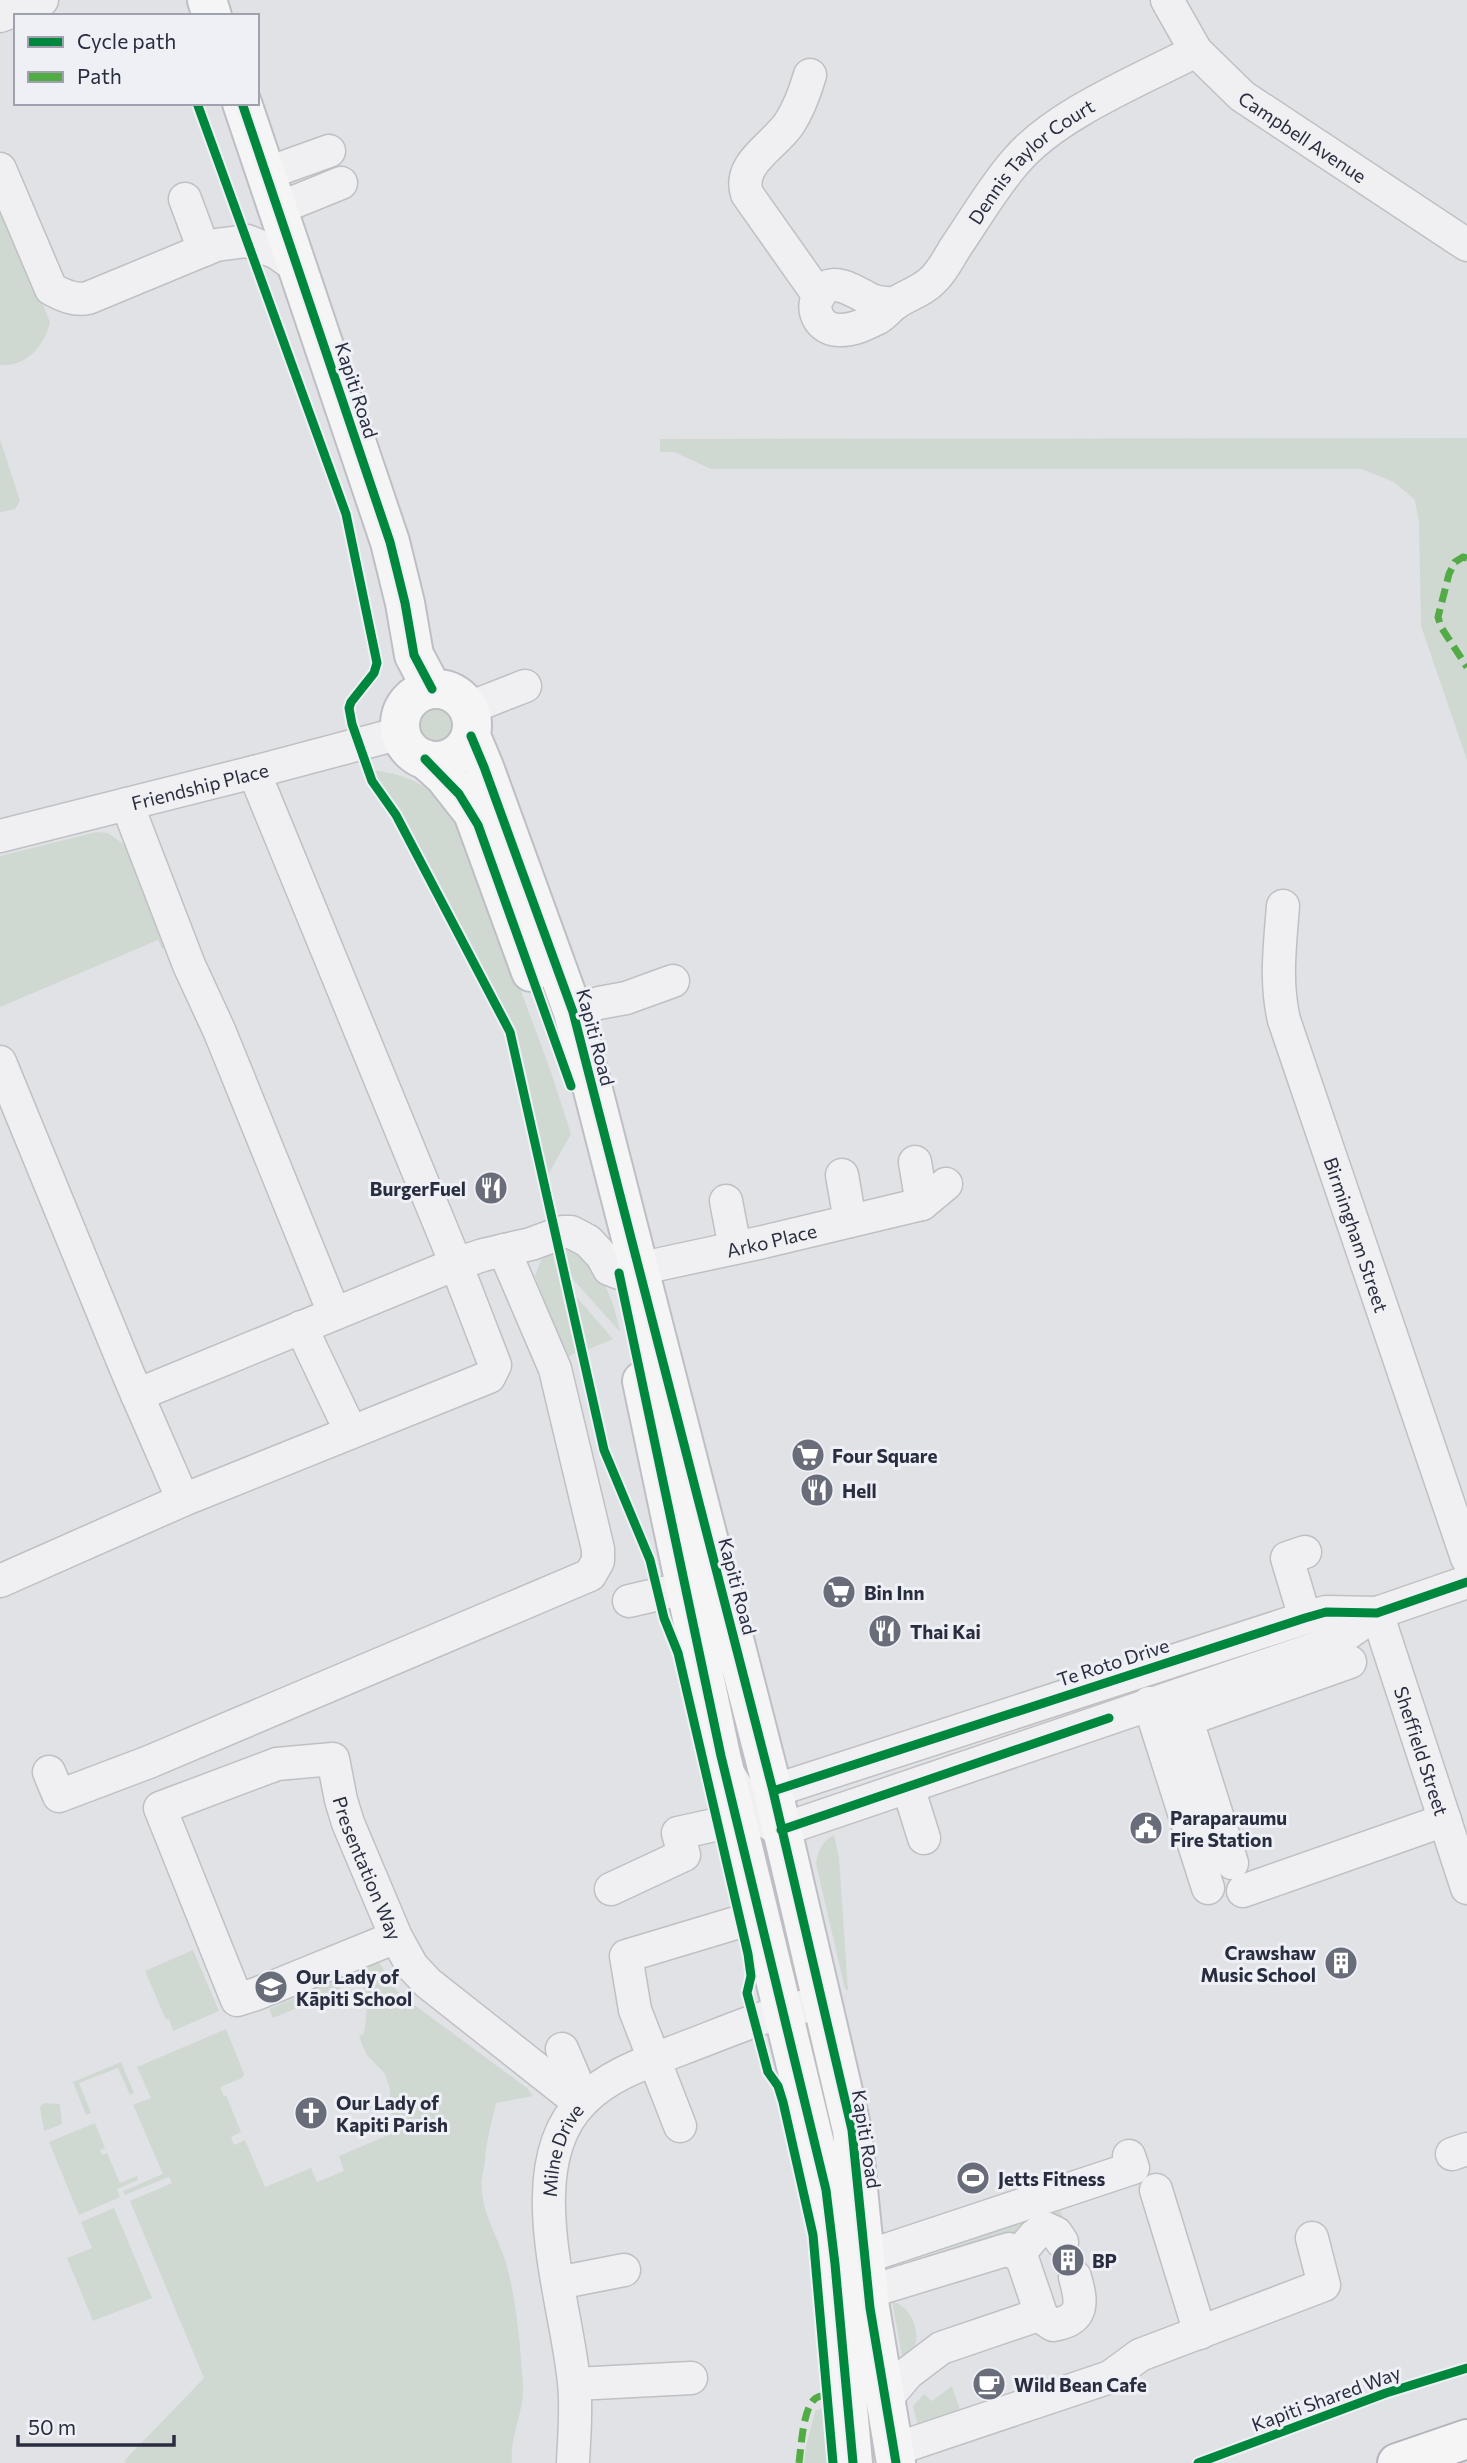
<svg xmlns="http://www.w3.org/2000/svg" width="1467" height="2463" viewBox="0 0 1467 2463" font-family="Commissioner,sans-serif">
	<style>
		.green { fill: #d0d9d1 }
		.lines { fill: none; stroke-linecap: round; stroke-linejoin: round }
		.minor-casing { stroke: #bfc0c4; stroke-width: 35 }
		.major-casing { stroke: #bdbfc4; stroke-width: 42 }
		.highway-casing { stroke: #b3b5bb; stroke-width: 42 }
		.minor { stroke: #f0f0f3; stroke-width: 32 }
		.major { stroke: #f5f5f6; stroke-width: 38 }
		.highway { stroke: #f5f5f6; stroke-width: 38 }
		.quiet { stroke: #53ab46; stroke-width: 7; stroke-dasharray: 14 7; stroke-linecap: butt }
		.cycleway-casing { stroke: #eef0f6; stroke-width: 13 }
		.cycleway { stroke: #00873e; stroke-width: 9 }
		.labels { text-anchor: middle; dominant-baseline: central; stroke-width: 6; stroke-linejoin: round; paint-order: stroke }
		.street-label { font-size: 19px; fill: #282d3f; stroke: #eef0f6 }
		.poi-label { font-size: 19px; font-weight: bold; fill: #282d3f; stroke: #eef0f6; text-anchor: start }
	</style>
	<rect width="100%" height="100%" fill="#e1e2e6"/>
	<path class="green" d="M0,198L50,322C45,345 26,368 0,365Z
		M1467,438V760L1421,626L1419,523L1415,500L1394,482L1361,469H711L674,452H660V439Z
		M0,439L20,501L15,509L2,512H0Z
		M421 726a18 18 0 1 1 36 0a18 18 0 1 1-36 0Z
		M373,770C410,775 430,786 455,814L550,1069L571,1134L544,1182L510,1032Z
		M96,832L108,833L125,845L168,946L162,949L158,940L0,1007V856Z
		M566,1249C600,1259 614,1301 620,1332L570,1276Z
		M553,1251L556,1255L578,1352L561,1360L551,1321L535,1276L541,1260Z
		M574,1294L613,1339L587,1350Z
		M834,1835L839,1857L848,1991L845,1989L816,1864C817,1852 823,1840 834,1835Z
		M193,1950L219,2011L173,2031L169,2019L166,2020L145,1971Z
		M379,1962L393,1986L401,1995L527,2088L533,2096L496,2103C492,2122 486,2141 485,2161C484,2171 480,2179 482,2192C484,2216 499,2240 506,2263C517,2302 520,2344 523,2384C525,2411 509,2437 512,2463H126L124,2461L204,2378L130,2201L172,2183L169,2177L125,2195L123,2191L163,2174L133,2105L151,2098L137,2067L226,2029L244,2074L242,2078L220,2087L224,2096L226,2095L241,2132L231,2137L234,2145L245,2140L265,2187L311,2168L317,2182L344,2171L339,2156L398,2131L389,2107L390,2089L385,2074L366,2054L359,2036L364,2034L368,1998L357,1972Z
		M341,1978L340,1990L273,2018L269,2009Z
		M121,2062L134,2093L130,2095L118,2068L79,2083L91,2113L86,2115L73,2082Z
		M44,2103L60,2104L62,2124L44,2131L40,2107Z
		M95,2123L105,2148L100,2150L102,2155L107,2153L120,2183L137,2176L138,2180L117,2189L120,2197L79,2215L49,2142Z
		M114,2208L152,2298L93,2321L67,2258L92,2248L81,2222Z
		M1060,2210L1071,2239L1005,2233L889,2274L888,2269Z
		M892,2302C908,2304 919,2326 916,2342C914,2350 908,2355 903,2361Z
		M952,2386L962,2416L919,2430L913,2406L924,2394L932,2401Z
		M824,2407L831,2463H804L806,2447L815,2411Z"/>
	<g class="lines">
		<defs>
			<g id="minor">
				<path id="s1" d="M1167,0L1196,51L1242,96L1467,245"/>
				<path d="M0,16L42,0"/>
				<path d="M810,75C805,92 799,109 789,124C773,147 737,164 747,194L819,296"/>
				<path d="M0,169L51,289C62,295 75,301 88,298L216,245L247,241L277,253L298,268"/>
				<path d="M265,174L329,151"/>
				<path d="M185,199L204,250"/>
				<path d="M277,209L341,183"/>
				<path id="s2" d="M895,304C888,303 881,303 874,301C861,296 838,278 825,288C807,302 816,329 838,330C852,331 866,324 878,318C885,314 888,309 894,304C907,295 923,291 934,279C943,270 949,258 955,248C975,219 993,187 1016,161C1056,114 1140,80 1196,51"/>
				<path d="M469,708L525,686"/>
				<path d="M127,804L189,965L219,1030L334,1313"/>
				<path id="s3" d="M0,836L254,772L401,733"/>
				<path id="s4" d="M1283,906C1280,945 1275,982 1284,1020L1467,1558"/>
				<path d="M573,1012L599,1003L626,998L673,981"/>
				<path d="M0,1062L129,1376L183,1500"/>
				<path d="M915,1162L922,1204"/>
				<path d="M842,1175L850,1221"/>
				<path d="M726,1201L735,1248"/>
				<path d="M301,1327L351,1432"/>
				<path id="s5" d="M137,1395L456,1264L483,1255L531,1244L563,1232H571L588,1241L602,1256L609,1269L619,1273L763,1242L922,1204L946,1184"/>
				<path d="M1305,1552L1287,1558L1305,1618"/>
				<path d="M0,1581L183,1500L489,1377L495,1365L456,1264L254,772"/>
				<path d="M629,1601L685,1588"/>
				<path id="s6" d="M1377,1613L1467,1888"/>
				<path d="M1179,1695L1232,1863"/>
				<path d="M1149,1703L1208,1888"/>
				<path d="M1186,1720L1350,1662"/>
				<path d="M49,1772L59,1796L149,1762L590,1575L598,1561V1549L555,1369L504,1250"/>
				<path d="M728,1773C740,1794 757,1820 781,1830L1337,1641L1377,1613L1467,1582"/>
				<path d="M908,1787L924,1838"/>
				<path d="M761,1813L773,1791L1305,1618L1326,1612L1377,1613"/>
				<path d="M611,1889L684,1855L678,1833L737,1820"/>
				<path d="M1243,1891L1445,1820"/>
				<path id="s7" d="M396,1937L256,1994L237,2000L160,1808L277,1764L333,1759L341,1800L348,1823L396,1937L412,1966L428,1983L580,2103"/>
				<path d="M562,2049L574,2077L564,2090"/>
				<path d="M680,2126L635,2010L626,1956L759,1916"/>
				<path d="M1452,2154L1467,2149"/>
				<path d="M1156,2190L1200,2333"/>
				<path d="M1018,2255L1034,2236L1045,2228L1056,2233L1062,2242"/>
				<path d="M865,2257L1133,2168L1129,2156"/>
				<path d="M558,2283L624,2270"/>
				<path d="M868,2292L1009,2249L1022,2258L1041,2314L1044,2319L1053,2325C1085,2320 1082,2302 1075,2277"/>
				<path d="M575,2384L691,2378"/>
				<path d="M885,2400L908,2373L941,2348L1041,2314"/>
				<path d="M893,2450L1110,2377L1140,2355L1324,2285L1312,2238"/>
				<path id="s8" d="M573,2463C574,2437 577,2409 574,2383C567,2302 516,2167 583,2101C608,2075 647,2062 681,2049C722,2034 763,2015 806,2006"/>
			</g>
			<path id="major" d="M207,0L212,16
				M242,103L390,542L405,603L414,655L432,689
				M400 725a36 36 0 1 1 72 0a36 36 0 1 1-72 0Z
				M471,736L484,767L573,1012L773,1791L852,2130L870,2308L896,2463
				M425,759L444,776L473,813L531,972
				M642,1381L721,1756L826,2190L835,2264L853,2463"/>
			<path id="highway" d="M1397,2463L1467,2439"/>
		</defs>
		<use href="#minor" class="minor-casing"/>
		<use href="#major" class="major-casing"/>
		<use href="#highway" class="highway-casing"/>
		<use href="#minor" class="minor"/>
		<use href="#major" class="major"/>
		<use href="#highway" class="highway"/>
		<path class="quiet" d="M1467,558L1463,557L1455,562L1449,574L1438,617L1441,627L1467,667
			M799,2463C801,2448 803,2406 816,2398C820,2395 827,2395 832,2394"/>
		<defs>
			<path id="cycleway" d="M197,103L346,514L377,663L374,673L351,702L349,708L352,724L372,781L396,815L510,1032L604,1450L650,1560L664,1618L678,1653L748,1954L751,1976L747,1993L768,2072L778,2086L783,2102L813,2235L833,2463
				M242,103L390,542L405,603L414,655L432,689
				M471,736L484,767L573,1012L773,1791L852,2130L870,2308L896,2463
				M425,759L459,794L478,825L571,1086
				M619,1273L721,1756L826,2190L835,2264L853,2463
				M773,1791L1305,1618L1326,1612L1377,1613L1467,1582
				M781,1830L1109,1718
				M1198,2463L1386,2393L1467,2368"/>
		</defs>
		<use href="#cycleway" class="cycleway-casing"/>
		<use href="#cycleway" class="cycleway"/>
	</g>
	<defs>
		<symbol id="restaurant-disc" viewBox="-11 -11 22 22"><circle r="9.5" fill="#696c79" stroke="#eef0f6"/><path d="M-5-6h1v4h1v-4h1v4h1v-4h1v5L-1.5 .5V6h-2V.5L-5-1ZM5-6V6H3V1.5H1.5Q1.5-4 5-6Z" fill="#fff"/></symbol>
		<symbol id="supermarket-disc" viewBox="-11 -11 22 22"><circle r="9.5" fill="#696c79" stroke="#eef0f6"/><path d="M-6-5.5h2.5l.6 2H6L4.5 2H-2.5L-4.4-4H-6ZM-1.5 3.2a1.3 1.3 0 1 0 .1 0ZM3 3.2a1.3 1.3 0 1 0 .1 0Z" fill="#fff"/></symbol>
		<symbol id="civic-disc" viewBox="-11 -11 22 22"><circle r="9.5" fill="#696c79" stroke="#eef0f6"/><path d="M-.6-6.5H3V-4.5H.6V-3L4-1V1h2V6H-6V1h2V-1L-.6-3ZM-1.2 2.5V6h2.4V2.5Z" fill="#fff"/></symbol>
		<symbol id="building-disc" viewBox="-11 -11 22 22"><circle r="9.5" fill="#696c79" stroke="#eef0f6"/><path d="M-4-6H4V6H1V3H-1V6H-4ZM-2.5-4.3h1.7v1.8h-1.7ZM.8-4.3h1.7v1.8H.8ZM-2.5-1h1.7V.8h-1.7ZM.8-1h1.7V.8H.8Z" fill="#fff"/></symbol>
		<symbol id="school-disc" viewBox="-11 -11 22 22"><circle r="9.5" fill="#696c79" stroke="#eef0f6"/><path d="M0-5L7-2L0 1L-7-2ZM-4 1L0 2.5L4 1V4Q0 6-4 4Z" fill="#fff"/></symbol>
		<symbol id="church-disc" viewBox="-11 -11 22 22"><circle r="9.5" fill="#696c79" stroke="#eef0f6"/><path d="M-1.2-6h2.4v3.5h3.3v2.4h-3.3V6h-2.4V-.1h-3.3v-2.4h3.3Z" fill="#fff"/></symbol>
		<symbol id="stadium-disc" viewBox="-11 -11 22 22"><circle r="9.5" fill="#696c79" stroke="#eef0f6"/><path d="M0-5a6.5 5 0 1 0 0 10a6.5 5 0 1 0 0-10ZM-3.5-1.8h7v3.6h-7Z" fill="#fff"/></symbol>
		<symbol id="cafe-disc" viewBox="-11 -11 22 22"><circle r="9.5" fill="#696c79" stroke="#eef0f6"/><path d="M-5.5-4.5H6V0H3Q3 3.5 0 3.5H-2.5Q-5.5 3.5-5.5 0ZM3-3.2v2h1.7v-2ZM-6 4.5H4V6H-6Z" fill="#fff"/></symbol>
	</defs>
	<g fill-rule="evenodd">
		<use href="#restaurant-disc" x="472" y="1169" width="38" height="38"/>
		<use href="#supermarket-disc" x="789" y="1436" width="38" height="38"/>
		<use href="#restaurant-disc" x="798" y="1471" width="38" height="38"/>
		<use href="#supermarket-disc" x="820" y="1573" width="38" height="38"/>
		<use href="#restaurant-disc" x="866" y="1612" width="38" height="38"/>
		<use href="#civic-disc" x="1127" y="1809" width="38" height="38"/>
		<use href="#building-disc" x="1322" y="1944" width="38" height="38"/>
		<use href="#school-disc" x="252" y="1968" width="38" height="38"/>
		<use href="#church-disc" x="292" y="2094" width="38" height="38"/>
		<use href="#stadium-disc" x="954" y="2159" width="38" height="38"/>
		<use href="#building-disc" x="1049" y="2241" width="38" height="38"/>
		<use href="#cafe-disc" x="970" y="2365" width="38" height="38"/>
	</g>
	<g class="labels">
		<g class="street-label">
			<text stroke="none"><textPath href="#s1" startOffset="196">Campbell Avenue</textPath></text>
			<text stroke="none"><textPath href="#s2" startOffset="397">Dennis Taylor Court</textPath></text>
			<text transform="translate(357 390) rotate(72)">Kapiti Road</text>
			<text stroke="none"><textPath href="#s3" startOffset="206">Friendship Place</textPath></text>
			<text transform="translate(596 1037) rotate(75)">Kapiti Road</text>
			<text stroke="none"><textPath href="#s4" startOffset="341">Birmingham Street</textPath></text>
			<text stroke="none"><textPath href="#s5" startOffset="686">Arko Place</textPath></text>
			<text transform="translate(738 1586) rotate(75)">Kapiti Road</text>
			<text transform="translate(1113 1662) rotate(-18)">Te Roto Drive</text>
			<text stroke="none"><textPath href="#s6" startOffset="145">Sheffield Street</textPath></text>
			<text stroke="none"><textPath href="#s7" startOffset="674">Presentation Way</textPath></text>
			<text transform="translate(867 2139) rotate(81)">Kapiti Road</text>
			<text stroke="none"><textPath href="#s8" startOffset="317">Milne Drive</textPath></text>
			<text transform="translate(1326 2398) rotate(-20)">Kapiti Shared Way</text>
		</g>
		<g class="poi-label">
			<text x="466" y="1188" text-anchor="end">BurgerFuel</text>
			<text x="832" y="1455">Four Square</text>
			<text x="842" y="1490">Hell</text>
			<text x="864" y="1592">Bin Inn</text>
			<text x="910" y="1631">Thai Kai</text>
			<text x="1170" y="1817">Paraparaumu<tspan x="1170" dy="22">Fire Station</tspan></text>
			<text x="1316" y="1952" text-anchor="end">Crawshaw<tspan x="1316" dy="22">Music School</tspan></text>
			<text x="296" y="1976">Our Lady of<tspan x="296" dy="22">Kāpiti School</tspan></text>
			<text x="336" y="2102">Our Lady of<tspan x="336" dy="22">Kapiti Parish</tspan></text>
			<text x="998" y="2178">Jetts Fitness</text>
			<text x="1092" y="2260">BP</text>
			<text x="1014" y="2384">Wild Bean Cafe</text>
		</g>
	</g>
	<rect x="14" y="14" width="245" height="91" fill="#eef0f6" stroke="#9fa2ad" stroke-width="2"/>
	<rect x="28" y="37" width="35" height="10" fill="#00873e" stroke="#9fa2ad" stroke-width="2"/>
	<text x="77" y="49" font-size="21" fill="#282d3f">Cycle path</text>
	<rect x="28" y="72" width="35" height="10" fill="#53ab46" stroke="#9fa2ad" stroke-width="2"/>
	<text x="77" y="84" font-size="21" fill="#282d3f">Path</text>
	<path d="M18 2435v10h156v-10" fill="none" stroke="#282d3f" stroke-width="3.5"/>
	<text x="28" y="2435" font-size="21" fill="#282d3f" stroke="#eef0f6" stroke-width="5" paint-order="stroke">50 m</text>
</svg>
